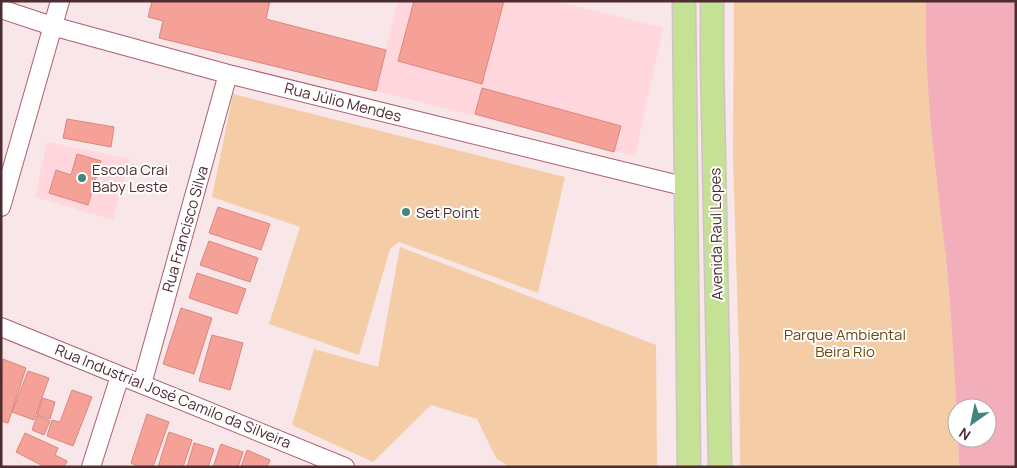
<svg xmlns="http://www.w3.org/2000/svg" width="1017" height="468" viewBox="0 0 1017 468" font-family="Manrope,sans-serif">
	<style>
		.built { fill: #ffd7dd }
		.green { fill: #f4cda6 }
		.water { fill: #f2aeba }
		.building { fill: #f5a197; stroke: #d9877e }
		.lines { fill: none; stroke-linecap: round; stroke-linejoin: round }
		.minor-casing { stroke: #ad5f70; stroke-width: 20 }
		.major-casing { stroke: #cdc4c6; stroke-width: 25 }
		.minor { stroke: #fff; stroke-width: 18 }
		.major { stroke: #c5e294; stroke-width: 22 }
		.poi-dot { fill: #3f867f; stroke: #fff; stroke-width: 2 }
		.labels { text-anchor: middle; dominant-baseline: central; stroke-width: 4; stroke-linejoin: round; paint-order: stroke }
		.street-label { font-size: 15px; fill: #4d2c32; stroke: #fff }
		.poi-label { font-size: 15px; fill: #4d2c32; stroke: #fff; text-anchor: start }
		.park-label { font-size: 15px; fill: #71460d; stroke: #fff }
	</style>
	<rect width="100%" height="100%" fill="#f8e6e8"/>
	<path class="built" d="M398,1H555L663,28L635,156L376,91Z
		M47,142L130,159L113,220L35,197Z"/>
	<path class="green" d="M734,1H926C923,77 935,153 943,229C951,307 958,390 959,467H740L739,355L733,156Z
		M233,94L565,177L538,293L399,242L390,249L359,355L269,324L300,227L212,197Z
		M400,247L656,345L657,467H509L496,458L477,419L431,405L373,462L292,425L314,349L378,367Z"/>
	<path class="water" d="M926,1H1016V467H959L958,438H987V408H957V416C954,367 952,318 947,269C938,180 923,91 926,1Z"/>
	<path class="building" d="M152,1H270L266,19L386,50L376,91L159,38L163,21L148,17Z
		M414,1H504L482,84L398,61Z
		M482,88L621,126L614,152L475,114Z
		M67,119L114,127L111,147L63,138Z
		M77,154L101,161L88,205L49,193L56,170L71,175Z
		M218,207L270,224L261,250L209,233Z
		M209,241L258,258L250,282L200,265Z
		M197,273L246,289L237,314L189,298Z
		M181,308L212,318L194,374L163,364Z
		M212,335L243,343L230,390L199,381Z
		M3,359L26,368L8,423L1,421Z
		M28,371L49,378L34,420L12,412Z
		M72,390L92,397L73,446L47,436L52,420L60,422Z
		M43,398L55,402L50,419L37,415Z
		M147,414L169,422L153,467H140L131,463Z
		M37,416L50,421L44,435L32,430Z
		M169,432L192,440L183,467H158Z
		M25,433L58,448L55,455L67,461L64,467H45L16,452Z
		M194,443L214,449L208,467H187Z
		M221,444L243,452L238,467H213Z
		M247,450L270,460L267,467H241Z"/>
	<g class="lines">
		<defs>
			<path id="minor" d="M1,9L52,26L228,74L687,187
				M1,207L60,1
				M1,327L345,467
				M142,384L228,74
				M91,467L120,376"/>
			<path id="major" d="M684,1L689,467
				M712,1V59L720,467"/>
		</defs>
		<use href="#minor" class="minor-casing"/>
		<use href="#major" class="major-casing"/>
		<use href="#minor" class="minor"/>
		<use href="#major" class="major"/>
	</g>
	<g class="poi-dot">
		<circle cx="82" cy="178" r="5"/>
		<circle cx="406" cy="212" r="5"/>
	</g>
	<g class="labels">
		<g class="street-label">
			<text transform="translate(343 102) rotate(14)">Rua Júlio Mendes</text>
			<text transform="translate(185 229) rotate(-74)">Rua Francisco Silva</text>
			<text transform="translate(716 234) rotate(-91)">Avenida Raul Lopes</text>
			<text transform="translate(173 396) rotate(22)">Rua Industrial José Camilo da Silveira</text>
		</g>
		<g class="poi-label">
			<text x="92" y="169">Escola Crai<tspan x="92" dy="17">Baby Leste</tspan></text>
			<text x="416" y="212">Set Point</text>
		</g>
		<g class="park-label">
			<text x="845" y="334">Parque Ambiental<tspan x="845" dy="17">Beira Rio</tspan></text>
		</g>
	</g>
	<rect width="1017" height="468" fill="none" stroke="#4d2c32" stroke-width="5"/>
	<g transform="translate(972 423) rotate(213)"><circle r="24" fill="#ffffff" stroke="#b8abad"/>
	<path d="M0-4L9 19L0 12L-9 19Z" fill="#3f867f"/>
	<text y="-8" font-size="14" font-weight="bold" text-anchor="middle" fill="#4d2c32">N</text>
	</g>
</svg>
